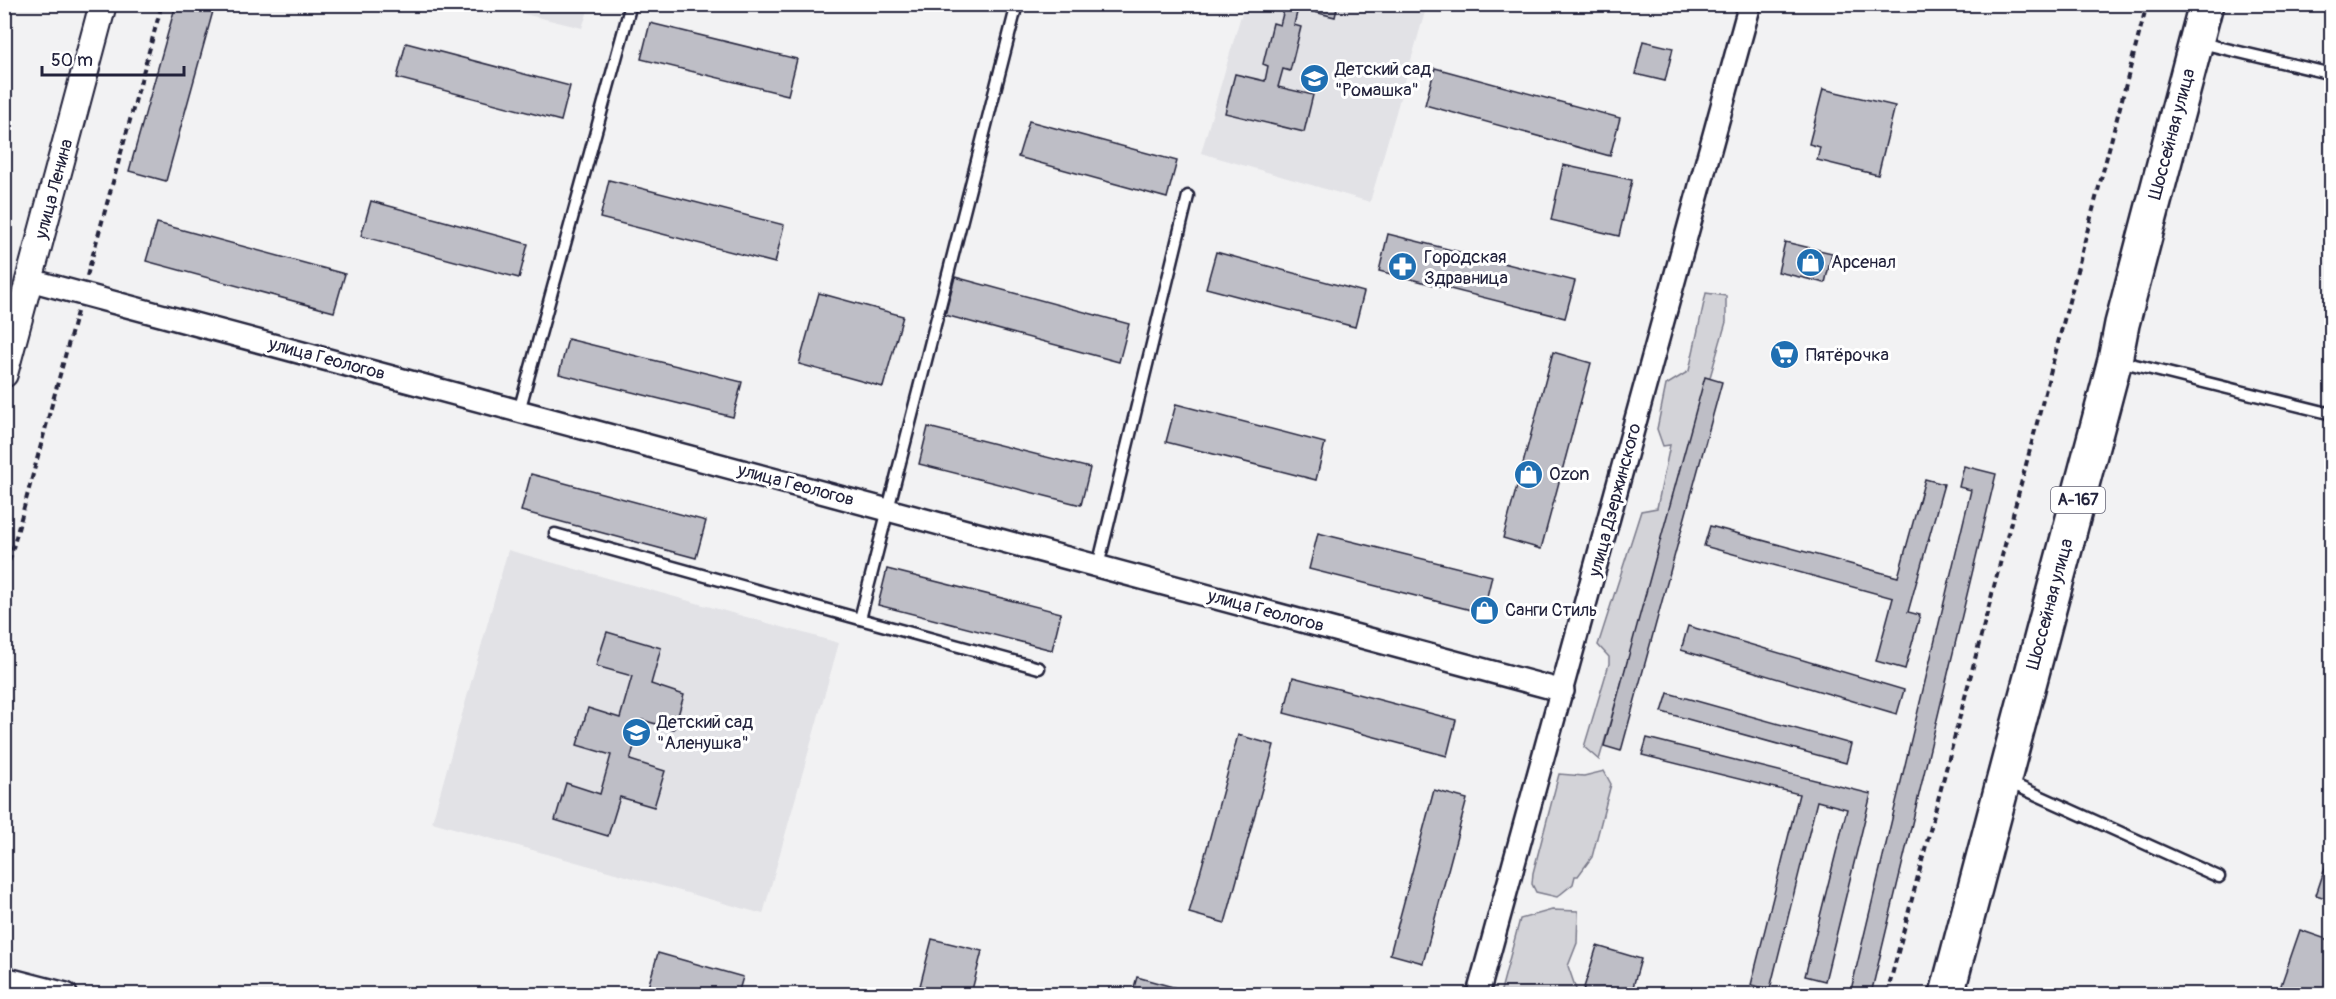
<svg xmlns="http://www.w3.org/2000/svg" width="2336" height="999" viewBox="0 0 2336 999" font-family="Pangolin,sans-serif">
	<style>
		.built { fill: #e2e2e6 }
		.green { fill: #d3d3d8; stroke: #7a7a8a; stroke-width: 1.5 }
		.building { fill: #bebec6; stroke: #22223b; stroke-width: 1.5 }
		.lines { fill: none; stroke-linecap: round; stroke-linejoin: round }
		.service-casing { stroke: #22223b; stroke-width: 15 }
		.minor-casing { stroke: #22223b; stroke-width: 26 }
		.tertiary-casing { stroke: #22223b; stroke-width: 30 }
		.trunk-casing { stroke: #22223b; stroke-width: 38 }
		.path { stroke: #22223b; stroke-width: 4; stroke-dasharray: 6 4.5; stroke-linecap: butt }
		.service { stroke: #fff; stroke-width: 10 }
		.minor { stroke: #fff; stroke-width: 21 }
		.tertiary { stroke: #fff; stroke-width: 26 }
		.trunk { stroke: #fff; stroke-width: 33 }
		.labels { text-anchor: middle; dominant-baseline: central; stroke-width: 6; stroke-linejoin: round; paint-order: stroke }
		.shield { fill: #fff; stroke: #646476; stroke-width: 1.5 }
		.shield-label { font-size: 16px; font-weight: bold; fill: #22223b }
		.poi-label { font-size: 18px; fill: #22223b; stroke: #fff; text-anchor: start }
		.street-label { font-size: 18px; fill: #22223b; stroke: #fff }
	</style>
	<rect width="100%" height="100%" fill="#f2f2f3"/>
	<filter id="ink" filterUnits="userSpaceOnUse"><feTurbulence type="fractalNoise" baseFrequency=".0167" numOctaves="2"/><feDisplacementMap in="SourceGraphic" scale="12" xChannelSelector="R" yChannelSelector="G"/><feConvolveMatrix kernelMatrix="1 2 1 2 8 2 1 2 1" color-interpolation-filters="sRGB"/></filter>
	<g filter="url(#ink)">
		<path class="built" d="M488,5H590L582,28Z
			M1244,5H1427L1370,202L1201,153Z
			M508,550L839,643L763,914L432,822Z"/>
		<path class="green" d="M1706,293L1726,296V322L1599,760L1584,747L1609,664V657L1598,645L1641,511L1657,508L1670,445L1663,446L1657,429L1666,385L1689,371Z
			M1604,771L1611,784L1592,857L1578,876H1575L1573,884L1557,897L1536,892L1532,884L1533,873L1559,774L1584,776Z
			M1552,910L1578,911L1577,943L1568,966L1576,989L1575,994H1500L1520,919Z"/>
		<path class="building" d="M176,4H215L166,181L129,171Z
			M1280,4H1338L1335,17L1298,8L1294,25L1301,27L1290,71L1283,69L1278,87L1313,95L1304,132L1225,113L1235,74L1265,81L1268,66L1263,64L1273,23L1280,25L1285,6Z
			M650,23L797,59L788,95L641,59Z
			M1643,41L1673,48L1665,81L1635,74Z
			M406,43L570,86L561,121L397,78Z
			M1435,68L1620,118L1610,156L1425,105Z
			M1823,89L1895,106L1878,175L1817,160L1820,147L1809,144Z
			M1029,121L1177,161L1167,198L1018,157Z
			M1563,165L1632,180L1619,236L1551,220Z
			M609,180L784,225L775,263L600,218Z
			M371,201L528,244L519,278L361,236Z
			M157,223L345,274L334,312L146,261Z
			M1388,234L1575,281L1565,318L1379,271Z
			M1785,242L1832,253L1825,283L1778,272Z
			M1216,252L1364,292L1355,327L1206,288Z
			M955,277L1129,324L1119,362L945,315Z
			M819,293L903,316L883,387L799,364Z
			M568,339L742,382L733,417L559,374Z
			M1553,352L1591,363L1541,549L1503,538Z
			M1705,377L1722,382L1621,751L1604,746Z
			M1176,404L1325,443L1316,480L1166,442Z
			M928,427L1090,468L1081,505L919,464Z
			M1964,466L1996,474L1871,994H1850L1971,490L1959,487Z
			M531,474L706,521L696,558L521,511Z
			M1925,479L1944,484L1908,612L1920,615L1905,669L1876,661L1893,598L1704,546L1710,526L1898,577Z
			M1318,533L1492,576L1483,613L1309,569Z
			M887,569L1061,613L1052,650L878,605Z
			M1688,626L1904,690L1897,714L1681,650Z
			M607,632L661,648L651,684L684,695L674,729L642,720L630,760L665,771L654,807L620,797L608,836L555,820L566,783L600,794L611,755L577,745L588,708L620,718L632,676L596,666Z
			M1293,677L1456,720L1447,756L1284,713Z
			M1668,693L1851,744L1846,763L1662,712Z
			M1238,735L1274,745L1225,923L1189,913Z
			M1647,738L1871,794L1825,981L1805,976L1847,809L1817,801L1770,989L1751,985L1799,794L1642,755Z
			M1434,790L1467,799L1423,963L1390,954Z
			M2328,859L2332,860V900L2316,895Z
			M2300,930L2332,941V994H2278Z
			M932,939L982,951L971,994H953L920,986Z
			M1597,946L1641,959L1631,994H1582Z
			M658,953L743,977L738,994H646Z
			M1137,977L1198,994H1132Z"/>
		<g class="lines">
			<defs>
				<path id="service" d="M2201,43L2332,74
					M2119,361L2332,414
					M519,411L631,4
					M555,534L860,619L1017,4
					M1098,566L1188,196
					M860,619L1039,668
					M2006,781L2219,877"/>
				<path id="minor" d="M30,280L1563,691
					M4,978L66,994
					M1478,994L1750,4"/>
				<path id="tertiary" d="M4,374L103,4"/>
				<path id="trunk" d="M1947,994L2115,360L2122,324L2206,4"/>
			</defs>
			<use href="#service" class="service-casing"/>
			<use href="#minor" class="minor-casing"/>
			<use href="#tertiary" class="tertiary-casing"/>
			<use href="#trunk" class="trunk-casing"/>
			<path class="path" d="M87,276L162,4
				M4,581L77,312
				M1887,994L2147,4"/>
			<use href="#service" class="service"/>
			<use href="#minor" class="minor"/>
			<use href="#tertiary" class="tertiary"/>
			<use href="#trunk" class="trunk"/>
		</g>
	</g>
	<defs>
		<symbol id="school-disc" viewBox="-11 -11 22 22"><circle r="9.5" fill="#1f6fb2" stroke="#fff"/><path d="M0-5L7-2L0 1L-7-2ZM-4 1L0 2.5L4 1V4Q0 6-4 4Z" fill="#fff"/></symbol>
		<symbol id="shop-disc" viewBox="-11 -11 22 22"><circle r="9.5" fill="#1f6fb2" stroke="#fff"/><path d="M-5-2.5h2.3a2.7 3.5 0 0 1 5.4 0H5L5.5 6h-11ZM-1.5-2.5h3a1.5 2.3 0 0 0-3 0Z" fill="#fff"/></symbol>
		<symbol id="pharmacy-disc" viewBox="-11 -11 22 22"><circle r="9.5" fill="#1f6fb2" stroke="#fff"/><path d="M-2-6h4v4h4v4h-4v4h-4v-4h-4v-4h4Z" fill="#fff"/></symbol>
		<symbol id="supermarket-disc" viewBox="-11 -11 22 22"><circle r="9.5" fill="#1f6fb2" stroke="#fff"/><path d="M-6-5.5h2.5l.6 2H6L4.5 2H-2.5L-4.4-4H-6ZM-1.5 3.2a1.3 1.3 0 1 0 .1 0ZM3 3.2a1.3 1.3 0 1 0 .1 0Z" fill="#fff"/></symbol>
	</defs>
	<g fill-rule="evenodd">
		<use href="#school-disc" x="1298" y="62" width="33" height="33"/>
		<use href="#shop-disc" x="1794" y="246" width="33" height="33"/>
		<use href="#pharmacy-disc" x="1386" y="250" width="33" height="33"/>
		<use href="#supermarket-disc" x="1768" y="338" width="33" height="33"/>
		<use href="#shop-disc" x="1512" y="458" width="33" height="33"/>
		<use href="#shop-disc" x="1468" y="594" width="33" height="33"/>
		<use href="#school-disc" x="620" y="716" width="33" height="33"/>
	</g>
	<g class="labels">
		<rect class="shield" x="2051" y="487" width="54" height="26" rx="4.5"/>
		<g class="shield-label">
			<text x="2078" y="500">А-167</text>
		</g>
		<g class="poi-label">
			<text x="1335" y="69">Детский сад<tspan x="1335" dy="21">"Ромашка"</tspan></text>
			<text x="1424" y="257">Городская<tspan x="1424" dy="21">Здравница</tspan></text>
			<text x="1831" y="262">Арсенал</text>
			<text x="1806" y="355">Пятёрочка</text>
			<text x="1549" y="474">Ozon</text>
			<text x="1505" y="610">Санги Стиль</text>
			<text x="657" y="722">Детский сад<tspan x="657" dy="21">"Аленушка"</tspan></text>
		</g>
		<g class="street-label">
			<text transform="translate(2172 134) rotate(-75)">Шоссейная улица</text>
			<text transform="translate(54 189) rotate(-75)">улица Ленина</text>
			<text transform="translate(327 359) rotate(15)">улица Геологов</text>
			<text transform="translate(796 485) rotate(15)">улица Геологов</text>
			<text transform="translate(1615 500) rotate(-75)">улица Дзержинского</text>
			<text transform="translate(2050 604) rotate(-75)">Шоссейная улица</text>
			<text transform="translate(1266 611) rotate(15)">улица Геологов</text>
		</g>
	</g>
	<rect width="2336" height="999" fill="none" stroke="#fff" stroke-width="24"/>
	<rect x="12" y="12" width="2312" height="975" fill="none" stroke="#22223b" stroke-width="2" filter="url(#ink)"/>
	<path d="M42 66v9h142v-9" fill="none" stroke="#22223b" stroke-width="3"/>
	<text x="51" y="66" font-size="18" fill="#22223b" stroke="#ffffff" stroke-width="4.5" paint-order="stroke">50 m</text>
</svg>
